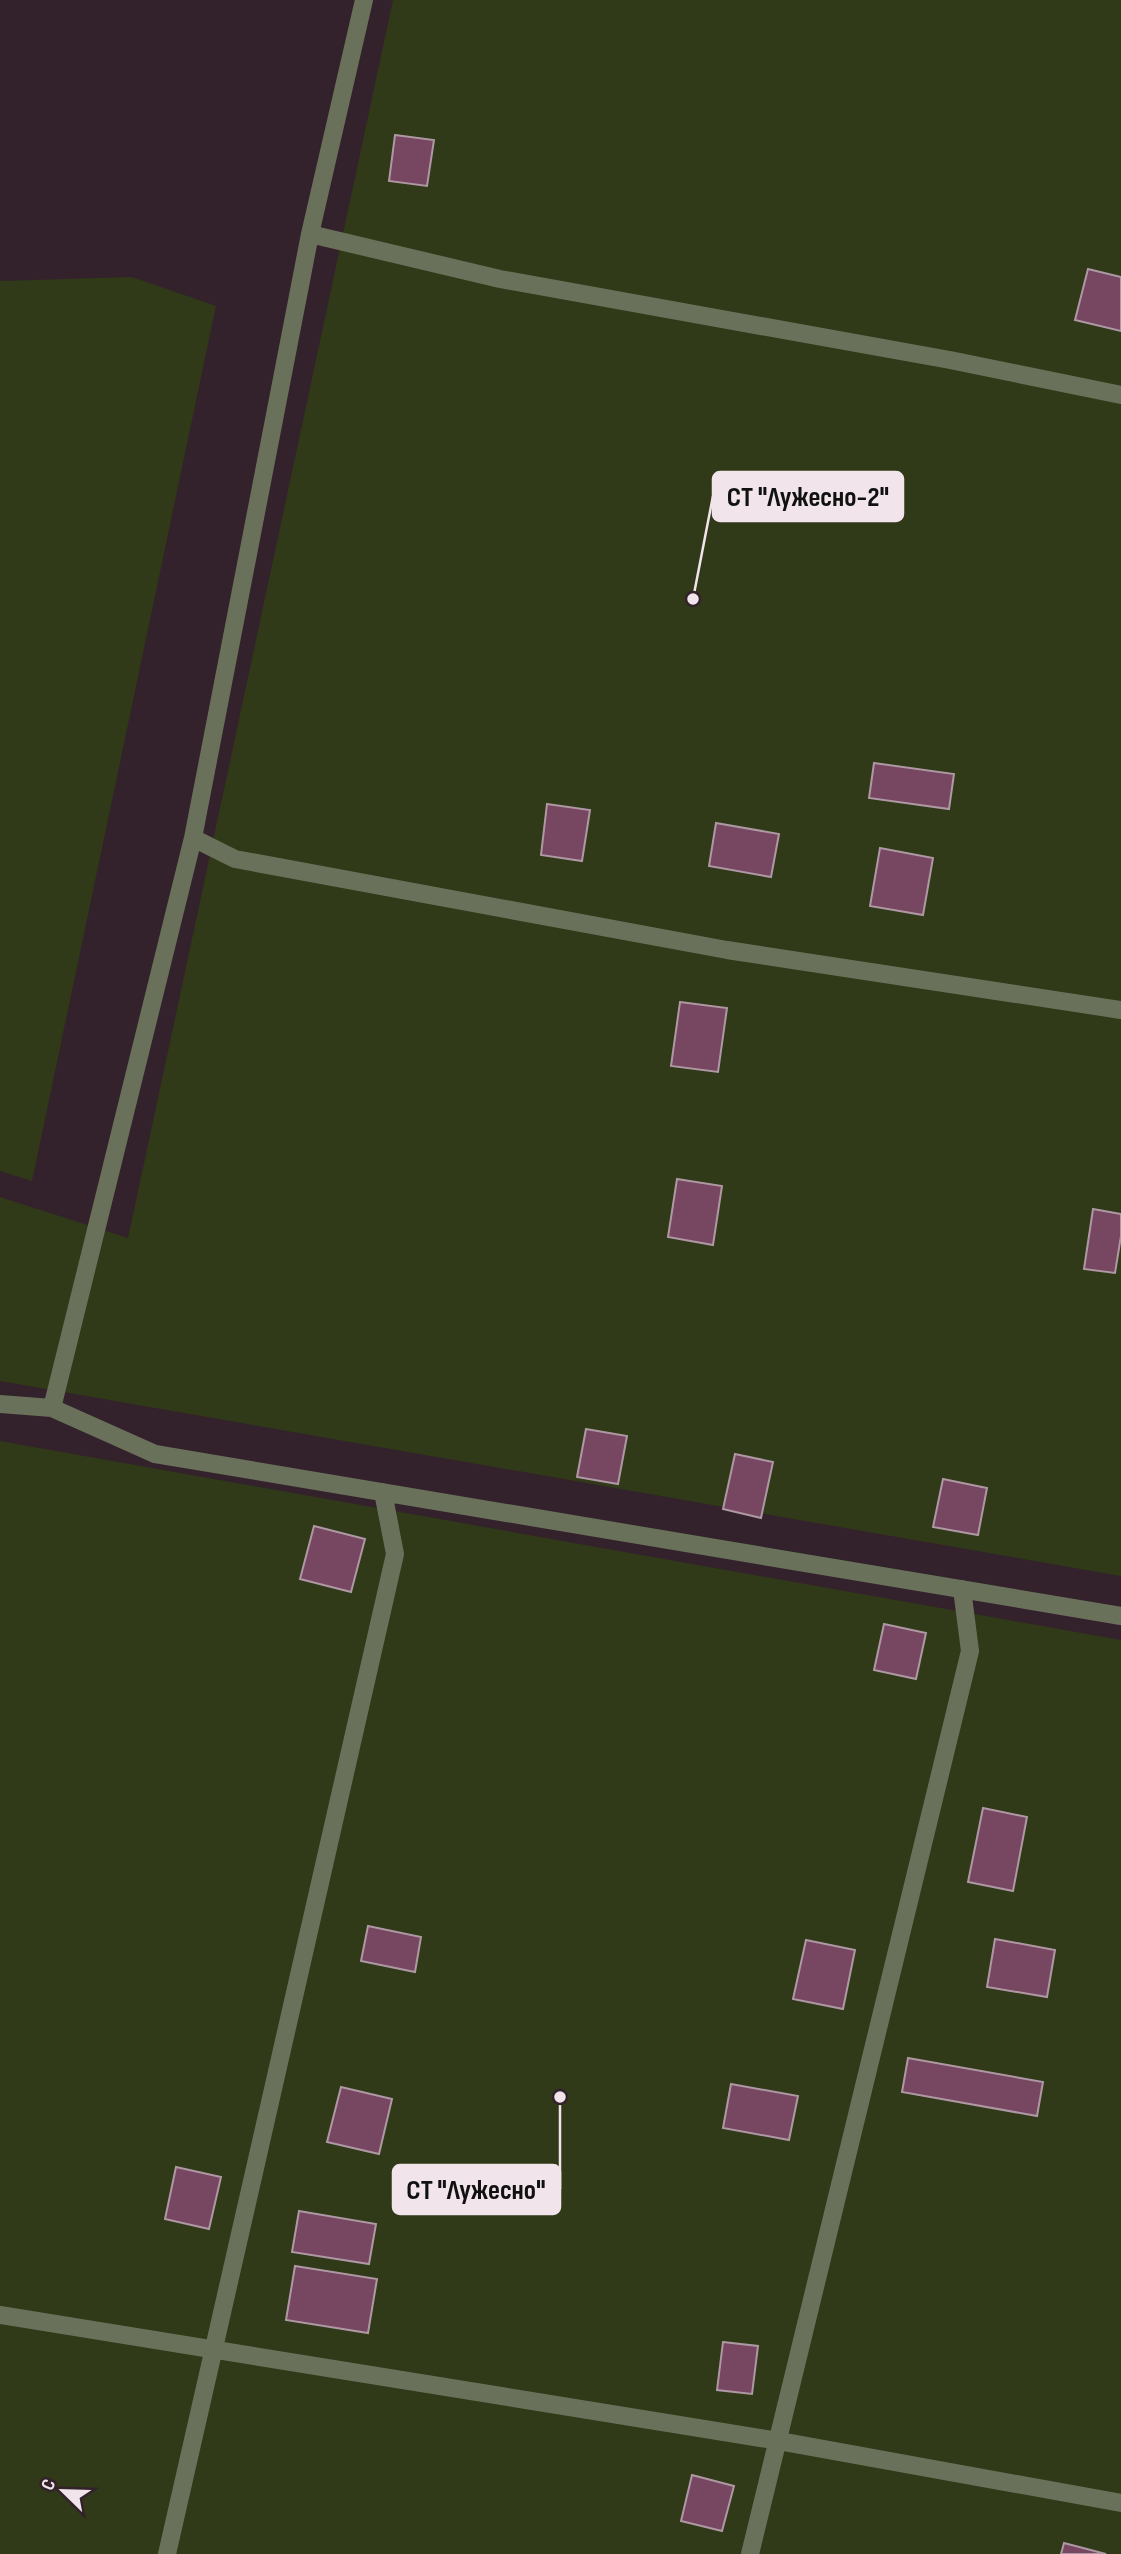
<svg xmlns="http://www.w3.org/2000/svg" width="1121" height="2554" viewBox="0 0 1121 2554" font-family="'Sofia Sans Condensed',sans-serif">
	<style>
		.green { fill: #303918 }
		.building { fill: #774660; stroke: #ae98a3; stroke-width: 2 }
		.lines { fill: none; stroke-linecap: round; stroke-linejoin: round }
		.minor { stroke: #6a715b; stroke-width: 18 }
		.leader { fill: none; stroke: #f1e5eb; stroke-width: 2.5 }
		.callout-dot { fill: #f1e5eb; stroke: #33222b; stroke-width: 2.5 }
		.callout { fill: #f1e5eb; stroke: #f1e5eb; stroke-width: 2.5 }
		.callout-label { font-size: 28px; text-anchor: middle; font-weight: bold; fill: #111 }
	</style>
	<rect width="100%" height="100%" fill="#33222b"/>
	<path class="green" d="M393,0H1121V1576L0,1381V1197L128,1238Z
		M132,277L216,306L32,1181L0,1171V281Z
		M0,1441L1121,1640V2554H0Z"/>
	<path class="building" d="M395,135L434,140L427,186L389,181Z
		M1088,269L1121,277V331L1075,320Z
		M874,763L954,774L949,809L869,798Z
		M547,804L590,810L582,861L541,855Z
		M716,823L779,834L771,877L709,866Z
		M880,848L933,858L923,915L870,906Z
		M680,1002L727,1008L718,1072L671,1066Z
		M677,1179L722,1186L713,1245L668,1237Z
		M1093,1209L1121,1214V1236L1115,1273L1084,1269Z
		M586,1429L627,1436L618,1484L577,1477Z
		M735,1454L773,1462L761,1518L723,1509Z
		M943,1479L987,1488L978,1535L933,1527Z
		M314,1526L365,1539L351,1592L300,1579Z
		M884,1624L926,1633L916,1679L874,1670Z
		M983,1808L1027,1817L1013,1891L968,1882Z
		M368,1926L421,1937L415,1972L361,1961Z
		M995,1939L1055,1950L1047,1997L987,1987Z
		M806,1940L855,1950L843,2009L793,1999Z
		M908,2058L1043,2082L1037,2116L902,2092Z
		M731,2084L798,2096L789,2140L723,2128Z
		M341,2087L392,2099L379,2154L327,2142Z
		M176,2167L221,2177L209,2229L165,2219Z
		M299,2211L376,2224L369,2264L292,2252Z
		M295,2266L377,2279L368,2333L286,2320Z
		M723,2342L758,2346L752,2394L717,2390Z
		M692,2475L734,2486L722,2531L681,2521Z
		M1064,2543L1106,2554H1061Z"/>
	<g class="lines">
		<path class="minor" d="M310,234L500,279L950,360L1121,395
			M193,838L235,859L727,950L1121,1010
			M0,1404L52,1408L155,1454L1121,1616
			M52,1408L193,838L310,234L364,0
			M0,2315L779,2441L1121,2503
			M167,2554L395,1554L383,1492
			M750,2554L970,1651L962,1589"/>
	</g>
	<path class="leader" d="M693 599L713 496M560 2097L560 2189"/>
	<g class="callout-dot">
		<circle cx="693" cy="599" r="7"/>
		<circle cx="560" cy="2097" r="7"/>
	</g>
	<g class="callout">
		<rect x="713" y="472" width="190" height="49" rx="7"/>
		<rect x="393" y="2165" width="167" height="49" rx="7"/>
	</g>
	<g class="callout-label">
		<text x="808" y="506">СТ "Лужесно-2"</text>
		<text x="476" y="2199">СТ "Лужесно"</text>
	</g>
	<g transform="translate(63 2491) rotate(293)" stroke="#33222b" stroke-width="5" paint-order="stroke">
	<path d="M0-5L12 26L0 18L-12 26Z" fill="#f1e5eb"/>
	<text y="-10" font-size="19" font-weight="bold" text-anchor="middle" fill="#f1e5eb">С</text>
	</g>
</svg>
